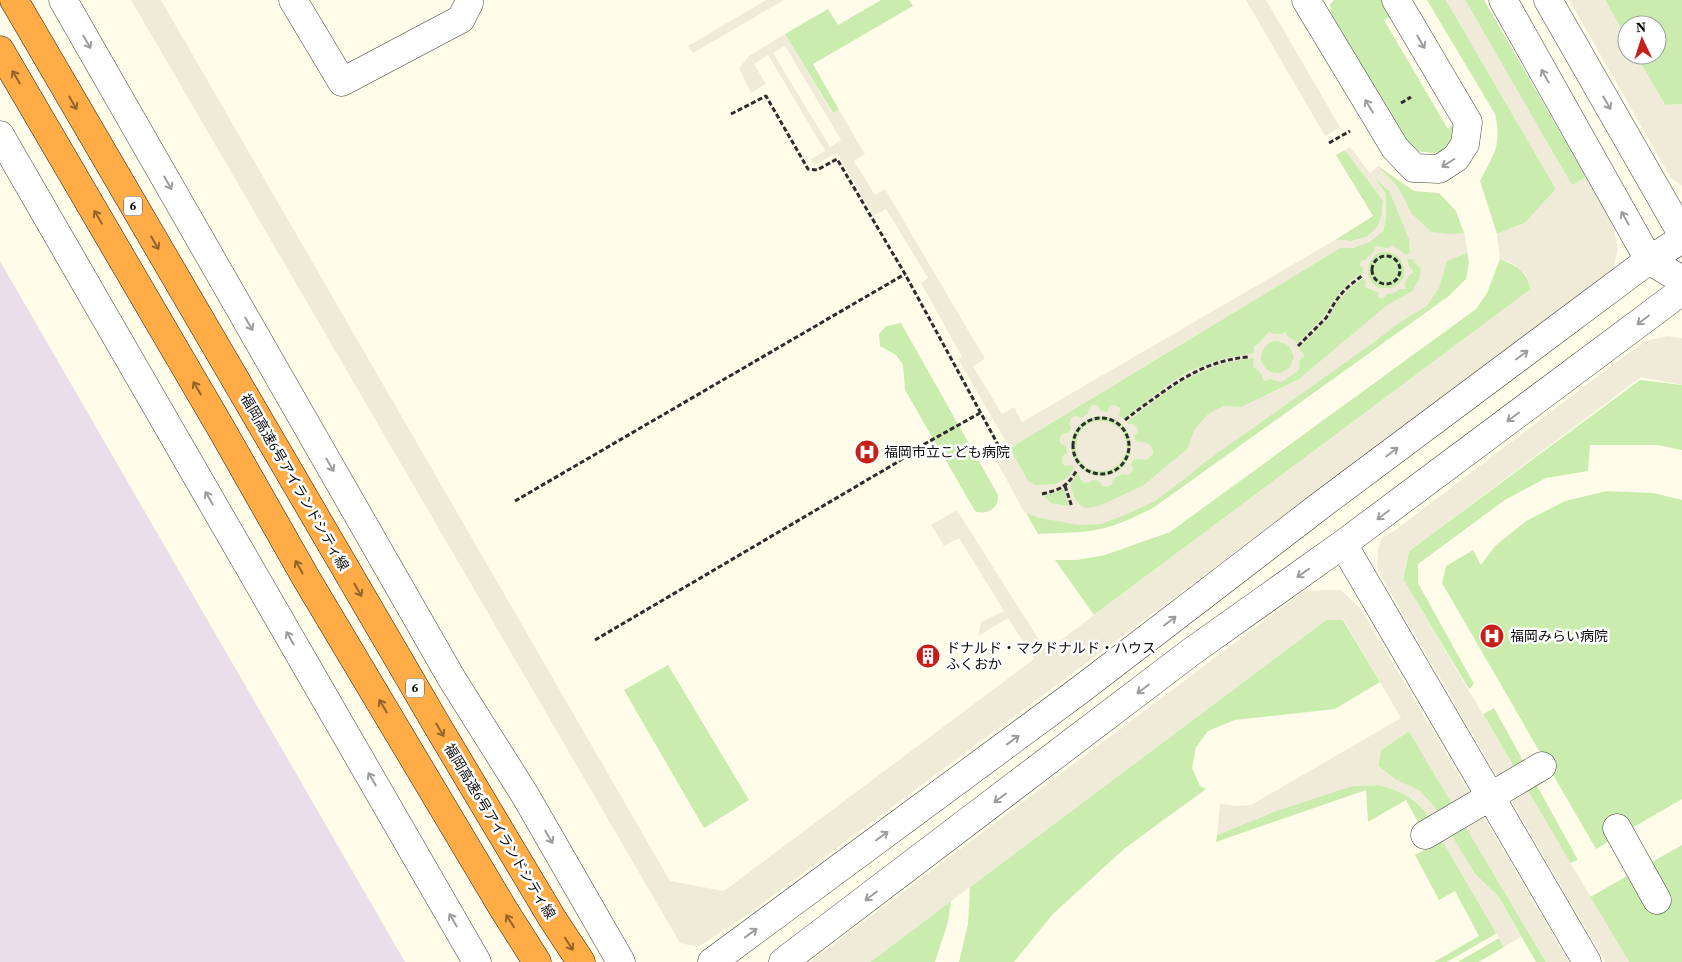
<svg xmlns="http://www.w3.org/2000/svg" width="1682" height="962" viewBox="0 0 1682 962" font-family="'Source Serif 4','Noto Sans JP',serif">
	<style>
		.industrial { fill: #ebdeeb }
		.green { fill: #caedaf }
		.plaza { fill: #efebd8; fill-rule: evenodd }
		.lines { fill: none; stroke-linecap: round; stroke-linejoin: round }
		.minor-casing { stroke: #3e3e3e; stroke-width: 29 }
		.highway-casing { stroke: #1c1c1c; stroke-width: 29 }
		.path { stroke: #2d2d2d; stroke-width: 3; stroke-dasharray: 5 2.5; stroke-linecap: butt }
		.minor { stroke: #fff; stroke-width: 28 }
		.highway { stroke: #ffac47; stroke-width: 28 }
		.oneway { stroke: #9d9d9d }
		.oneway2 { stroke: #91642c }
		.labels { text-anchor: middle; dominant-baseline: central; stroke-width: 5; stroke-linejoin: round; paint-order: stroke }
		.shield { fill: #fff; stroke: #545454; stroke-width: 1 }
		.shield-label { font-size: 12px; font-weight: bold; fill: #0b0b0b }
		.poi-label { font-size: 14px; fill: #0b0b0b; stroke: #fff; text-anchor: start }
		.street-label { font-size: 14px; fill: #0b0b0b; stroke: #fff }
	</style>
	<rect width="100%" height="100%" fill="#fffde9"/>
	<path class="industrial" d="M0,261L405,962H0Z"/>
	<path class="green" d="M881,0H909L913,6L813,64L839,110L833,113L785,34L828,9L838,25Z
		M1334,0H1384L1393,16L1384,20L1448,129L1456,122L1450,149L1434,153L1413,151L1334,28L1330,4Z
		M1427,0H1446L1556,189L1525,223L1497,234L1480,181C1494,153 1502,146 1495,114Z
		M1465,0H1484L1586,177L1572,186Z
		M1605,0H1682V104L1665,105L1636,55H1657V25H1627V39Z
		M1345,150L1383,200L1382,215L1377,228L1367,237L1352,241L1335,240L1373,216L1336,155Z
		M1378,166L1414,191L1439,193L1456,211L1464,233L1469,263L1466,279L1449,296L1153,508C1131,519 1108,530 1082,532C1067,533 1053,533 1038,534L994,456L1010,448L1340,248H1353L1383,231L1386,218V194L1371,174Z
		M1500,259C1519,267 1524,269 1531,289L1094,615L1055,560H1077L1105,555L1170,532L1476,309L1487,293Z
		M901,323L998,495C999,508 987,516 975,511L905,390L903,365L896,355L880,346L879,334L886,326Z
		M1640,380L1682,385V450L1657,445H1590L1588,471L1546,478L1505,500L1418,564V583L1474,684L1469,689L1403,579L1409,551Z
		M1607,491L1654,493L1682,500V799L1596,849L1442,583L1446,566L1473,550L1481,565L1495,546L1526,521L1565,501Z
		M1326,620H1343L1380,682L1335,709L1235,720L1208,731L1196,747L1192,768L1200,786L1206,789L1124,849L1053,914L1014,962H959L968,924L970,887Z
		M668,665L749,800L704,828L624,690Z
		M1494,708L1578,860L1570,863L1483,714Z
		M1409,731L1546,962H1536L1498,896L1475,874L1420,791L1396,780L1378,766L1381,750Z
		M1379,785C1400,790 1410,795 1425,811L1497,933L1447,962H1434L1479,936L1455,891L1439,900L1415,855L1431,846L1406,800L1368,822L1366,790L1216,842L1217,835L1273,812L1352,786Z
		M1682,845V962H1629L1590,897Z
		M951,901L948,922L935,962H870Z
		M1499,938L1504,947L1479,962H1458Z"/>
	<path class="plaza" d="M131,0H161L670,881L724,891L1034,659L1008,618L978,636L981,622L1004,611L959,538L944,546L931,525L957,510L1046,651L1531,289L1525,274L1514,264L1500,259L1497,234L1525,223L1556,189L1446,0H1465L1572,185L1586,177L1598,194L1614,228L1618,250L1612,272L744,917L698,947L680,943Z
		M766,0H784L693,53L688,46Z
		M1246,0H1266L1340,127L1325,136Z
		M1569,0H1605L1627,39V55H1636L1665,105L1682,104V186L1671,178Z
		M785,34L832,113L839,110L865,154L854,161L875,195L885,189L985,359L973,366L1002,414L1014,407L1022,422L1335,240L1352,241L1367,237L1377,227L1382,215L1383,200L1345,150L1350,147L1370,173L1378,166L1398,187L1412,214L1432,232L1449,234L1464,233L1467,253L1447,261L1439,288L1427,306L1399,323L1373,343L1205,462L1186,478L1155,501L1125,515L1101,524L1080,525L1040,518L1024,512L994,456L1009,447L958,359L962,357L921,283L928,278L886,209L873,216L837,153L814,165L811,159L825,151L768,55L754,64L766,84L751,93L739,68L749,56ZM785,46L841,140L830,147L773,53ZM1373,177L1389,191L1409,239L1410,252L1406,255L1392,245L1388,248L1375,246L1374,251L1365,260L1361,261L1360,263V266L1363,268V273L1352,279L1341,291L1333,301L1324,316L1297,344L1296,341L1288,337L1286,332L1281,334H1273L1269,332L1258,344L1254,346V353L1225,358L1189,371L1170,383L1124,419L1119,416L1120,413V408L1114,405L1110,406L1107,412L1101,411L1097,405H1092L1088,410V414L1081,418L1076,416L1072,417L1069,423L1071,428L1068,433L1062,434L1059,440L1061,444L1066,446L1067,453L1062,457V463L1065,466L1072,465L1074,468L1068,477L1055,484L1035,485L1028,481L1010,448L1340,248H1353L1370,242L1383,231L1386,218V194ZM1381,252H1388L1394,254L1400,258L1404,267V277L1398,284L1392,288H1379L1373,284L1368,276L1369,263L1375,255ZM1407,259H1412L1421,269L1419,280L1412,291L1386,306L1299,379L1241,407L1223,406L1207,415L1195,429L1187,449L1144,485L1099,506L1086,508L1081,506L1075,499L1070,485L1078,472L1079,477L1084,483L1090,482L1092,480L1099,481L1102,486L1108,487L1112,484L1113,479L1122,474L1128,475L1132,472L1133,468L1131,464L1134,459L1147,460L1151,456L1153,453L1152,447L1147,443L1136,441L1134,436L1138,432L1137,427L1134,424H1128L1127,422L1166,392L1186,379L1208,369L1228,362L1254,358L1253,367L1257,369L1262,375L1263,379L1266,381L1269,379L1282,382L1299,370L1300,359L1304,357V355L1299,348L1328,319L1337,303L1351,287L1364,278L1366,282L1365,287L1379,293L1378,297L1383,299L1386,294L1394,293L1400,289H1404L1406,288L1405,283L1409,275L1413,273V270L1409,267ZM1276,341L1284,343L1289,346L1294,357L1290,368L1280,373L1271,372L1266,369L1261,361V356L1264,348L1270,342ZM1104,416L1115,419L1124,426L1129,435L1131,446L1130,456L1125,465L1116,473L1101,476L1090,474L1081,469L1072,455L1071,445L1073,434L1079,425L1093,417ZM1064,489L1069,506L1051,503L1044,496Z
		M1667,336L1682,338V385L1641,377L1409,551L1403,579L1629,962H1605L1383,580L1377,567L1378,549L1382,538L1394,531L1627,354L1646,341Z
		M1099,421L1108,422L1117,426L1123,433L1126,441L1127,450L1121,462L1110,470L1105,471H1096L1087,468L1078,458L1076,449L1078,436L1083,428L1090,423Z
		M1324,590H1341L1361,609L1569,962H1546L1409,731L1381,750L1378,766L1396,780L1420,791L1435,807L1475,874L1498,896L1521,937L1504,947L1425,811L1413,799L1392,789L1379,785L1352,786L1273,812L1217,835L1220,804L1237,806L1251,805L1401,718L1344,620H1326L870,962H810L1304,591Z"/>
	<g class="lines">
		<defs>
			<path id="minor" d="M63,0L452,679L525,795L621,962
				M293,0L342,82L461,19L469,3V0
				M1306,0L1395,148L1414,168L1439,169L1456,158L1465,144L1468,122L1396,0
				M1503,0L1649,260L1682,280
				M1548,0L1682,234
				M0,135L477,962
				M1343,544L1587,962
				M1617,828L1657,900
				M1425,835L1542,766
				M712,962L1080,690L1325,502L1649,260L1682,239
				M783,962L1191,652L1343,544L1682,291"/>
			<path id="highway" d="M14,0L438,727L552,918L581,962
				M0,50L222,430L306,578L504,910L537,962"/>
		</defs>
		<use href="#minor" class="minor-casing"/>
		<use href="#highway" class="highway-casing"/>
		<path class="path" d="M1401,103L1411,97
			M731,114L766,96L808,169L817,170L837,159L905,274L1002,452
			M1329,143L1350,131
			M1372 270a14 14 0 1 1 28 0a14 14 0 1 1-28 0Z
			M1298,346L1326,318L1335,302L1342,293L1350,285L1363,275
			M1073 446a28 28 0 1 1 56 0a28 28 0 1 1-56 0Z
			M1125,420C1135,412 1146,404 1156,397C1184,376 1212,360 1248,357
			M1065,486L1072,507
			M1042,494C1061,489 1066,488 1077,470
			M515,501L905,274
			M595,640L896,463L921,446L980,413"/>
		<use href="#minor" class="minor"/>
		<use href="#highway" class="highway"/>
	</g>
	<defs><path id="oneway-shaft" d="M-6 0H5M1.5-3L5.5 0L1.5 3" fill="none" stroke-width="1.6" stroke-linecap="round" stroke-linejoin="round" transform="scale(1.25)"/></defs>
	<g class="oneway">
		<use href="#oneway-shaft" transform="translate(87 42) rotate(60)"/>
		<use href="#oneway-shaft" transform="translate(1421 42) rotate(60)"/>
		<use href="#oneway-shaft" transform="translate(1545 76) rotate(-119)"/>
		<use href="#oneway-shaft" transform="translate(1607 103) rotate(60)"/>
		<use href="#oneway-shaft" transform="translate(1369 106) rotate(-121)"/>
		<use href="#oneway-shaft" transform="translate(1448 163) rotate(148)"/>
		<use href="#oneway-shaft" transform="translate(168 183) rotate(60)"/>
		<use href="#oneway-shaft" transform="translate(1625 218) rotate(-119)"/>
		<use href="#oneway-shaft" transform="translate(1643 320) rotate(143)"/>
		<use href="#oneway-shaft" transform="translate(249 324) rotate(60)"/>
		<use href="#oneway-shaft" transform="translate(1522 355) rotate(-37)"/>
		<use href="#oneway-shaft" transform="translate(1513 417) rotate(143)"/>
		<use href="#oneway-shaft" transform="translate(1392 452) rotate(-37)"/>
		<use href="#oneway-shaft" transform="translate(330 465) rotate(60)"/>
		<use href="#oneway-shaft" transform="translate(209 498) rotate(-120)"/>
		<use href="#oneway-shaft" transform="translate(1383 515) rotate(143)"/>
		<use href="#oneway-shaft" transform="translate(1303 573) rotate(145)"/>
		<use href="#oneway-shaft" transform="translate(1170 621) rotate(-37)"/>
		<use href="#oneway-shaft" transform="translate(290 638) rotate(-120)"/>
		<use href="#oneway-shaft" transform="translate(1143 689) rotate(143)"/>
		<use href="#oneway-shaft" transform="translate(1013 740) rotate(-36)"/>
		<use href="#oneway-shaft" transform="translate(372 779) rotate(-120)"/>
		<use href="#oneway-shaft" transform="translate(1000 798) rotate(143)"/>
		<use href="#oneway-shaft" transform="translate(882 836) rotate(-36)"/>
		<use href="#oneway-shaft" transform="translate(549 837) rotate(60)"/>
		<use href="#oneway-shaft" transform="translate(871 896) rotate(143)"/>
		<use href="#oneway-shaft" transform="translate(453 920) rotate(-120)"/>
		<use href="#oneway-shaft" transform="translate(751 933) rotate(-36)"/>
	</g>
	<g class="oneway2">
		<use href="#oneway-shaft" transform="translate(16 77) rotate(-120)"/>
		<use href="#oneway-shaft" transform="translate(73 103) rotate(60)"/>
		<use href="#oneway-shaft" transform="translate(98 217) rotate(-120)"/>
		<use href="#oneway-shaft" transform="translate(155 243) rotate(60)"/>
		<use href="#oneway-shaft" transform="translate(197 388) rotate(-120)"/>
		<use href="#oneway-shaft" transform="translate(299 567) rotate(-119)"/>
		<use href="#oneway-shaft" transform="translate(358 590) rotate(60)"/>
		<use href="#oneway-shaft" transform="translate(383 706) rotate(-121)"/>
		<use href="#oneway-shaft" transform="translate(440 730) rotate(59)"/>
		<use href="#oneway-shaft" transform="translate(510 921) rotate(-123)"/>
		<use href="#oneway-shaft" transform="translate(569 944) rotate(57)"/>
	</g>
	<defs>
		<symbol id="hospital-disc" viewBox="-11 -11 22 22"><circle r="9.5" fill="#c71f17" stroke="#fff"/><path d="M-5-5h3v3.5h4V-5h3V5h-3V1.5h-4V5h-3Z" fill="#fff"/></symbol>
		<symbol id="building-disc" viewBox="-11 -11 22 22"><circle r="9.5" fill="#c71f17" stroke="#fff"/><path d="M-4-6H4V6H1V3H-1V6H-4ZM-2.5-4.3h1.7v1.8h-1.7ZM.8-4.3h1.7v1.8H.8ZM-2.5-1h1.7V.8h-1.7ZM.8-1h1.7V.8H.8Z" fill="#fff"/></symbol>
	</defs>
	<g fill-rule="evenodd">
		<use href="#hospital-disc" x="853" y="438" width="28" height="28"/>
		<use href="#hospital-disc" x="1478" y="622" width="28" height="28"/>
		<use href="#building-disc" x="914" y="642" width="28" height="28"/>
	</g>
	<g class="labels">
		<g class="shield">
			<rect x="124" y="196.5" width="18" height="19" rx="4"/>
			<rect x="406" y="678.5" width="18" height="19" rx="4"/>
		</g>
		<g class="shield-label">
			<text x="133" y="206">6</text>
			<text x="415" y="688">6</text>
		</g>
		<g class="poi-label">
			<text x="884" y="452">福岡市立こども病院</text>
			<text x="1510" y="636">福岡みらい病院</text>
			<text x="946" y="648">ドナルド・マクドナルド・ハウス<tspan x="946" dy="16">ふくおか</tspan></text>
		</g>
		<g class="street-label">
			<text transform="translate(295 482) rotate(60)">福岡高速6号アイランドシティ線</text>
			<text transform="translate(500 831) rotate(59)">福岡高速6号アイランドシティ線</text>
		</g>
	</g>
	<g transform="translate(1642 40) rotate(356)"><circle r="24" fill="#ffffff" stroke="#9d9d9d"/>
	<path d="M0-4L9 19L0 12L-9 19Z" fill="#c71f17"/>
	<text y="-8" font-size="14" font-weight="bold" text-anchor="middle" fill="#0b0b0b">N</text>
	</g>
</svg>
